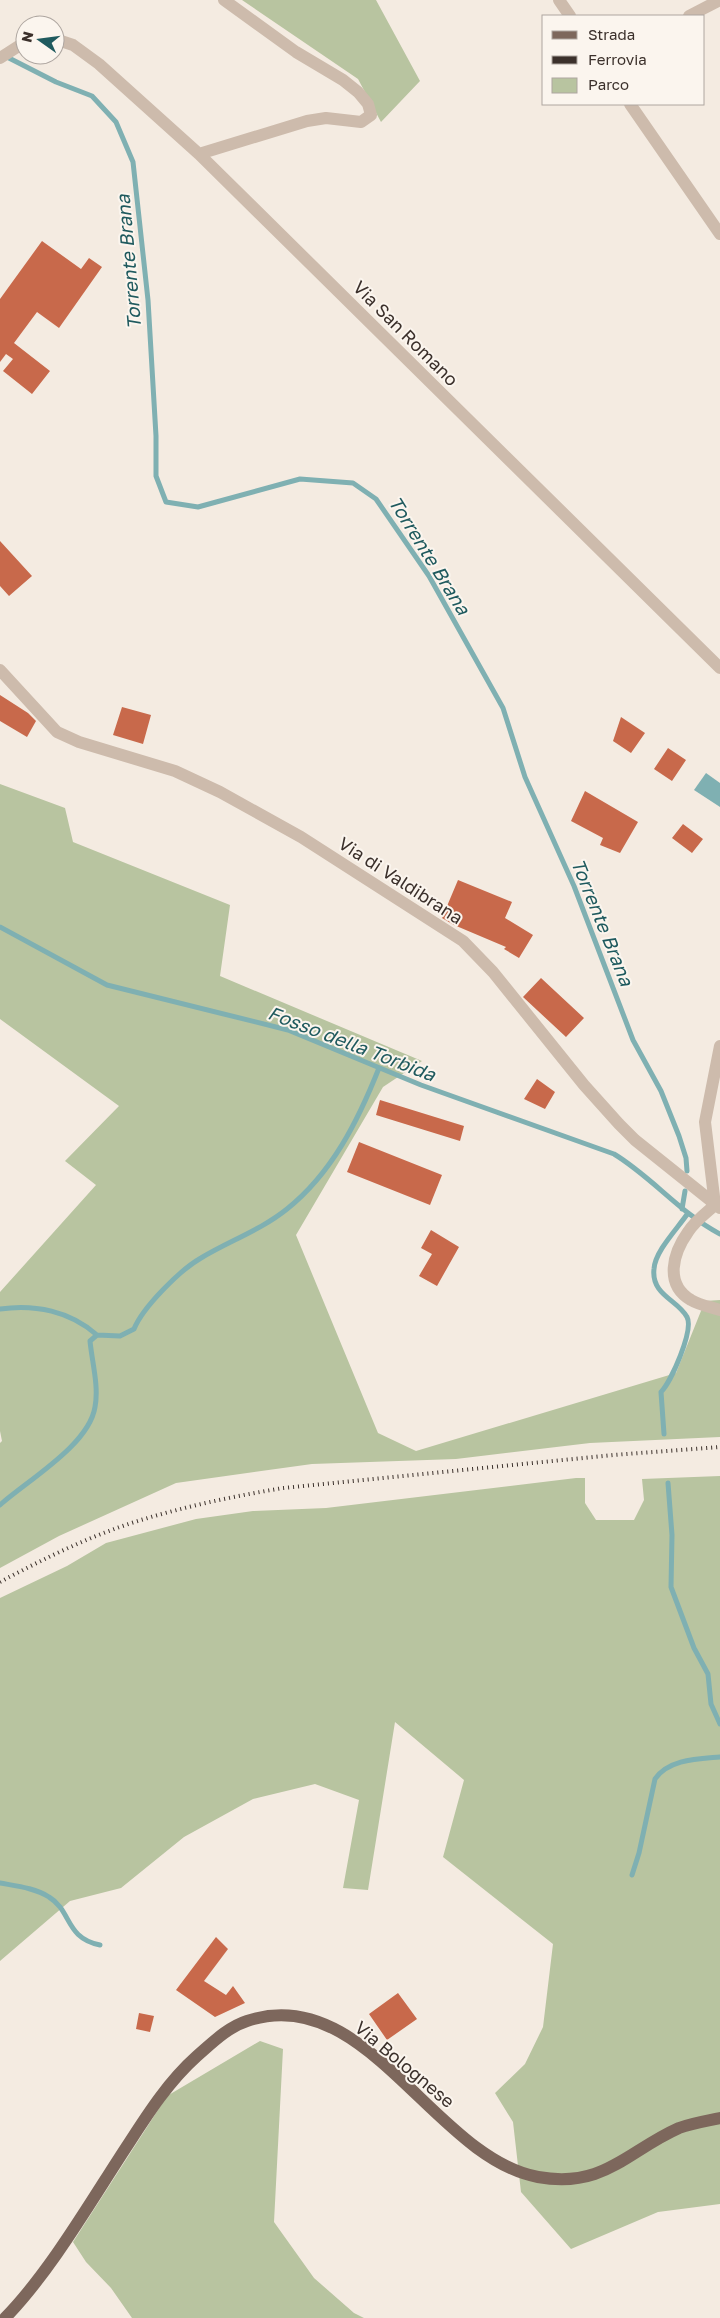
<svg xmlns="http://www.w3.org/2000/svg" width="720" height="2318" viewBox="0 0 720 2318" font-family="'Golos Text',sans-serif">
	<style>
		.green { fill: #b8c4a0 }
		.water { fill: #7fb0b2 }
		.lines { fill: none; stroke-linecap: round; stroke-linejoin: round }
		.stream { stroke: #7fb0b2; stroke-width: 5 }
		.building { fill: #c8694b }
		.minor { stroke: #cdbbac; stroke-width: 12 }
		.major { stroke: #7d675c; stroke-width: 12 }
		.rail { stroke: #3b302b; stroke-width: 4; stroke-dasharray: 1 4; stroke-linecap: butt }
		.labels { text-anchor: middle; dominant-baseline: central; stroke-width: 4; stroke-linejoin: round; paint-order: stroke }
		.street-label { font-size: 18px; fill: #3b302b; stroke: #fbf5ee }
		.water-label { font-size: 19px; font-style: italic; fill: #1f5a5e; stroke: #fbf5ee }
	</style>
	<rect width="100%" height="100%" fill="#f4ebe1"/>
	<path class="green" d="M242,0H376L420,81L381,122L358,79Z
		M0,784L65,808L73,842L230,905L220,976L422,1061L383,1087L296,1235L378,1433L416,1451L676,1373L705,1301L720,1300V1437L590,1443L456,1459L312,1464L176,1483L59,1536L0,1568V1443L2,1441L0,1431V1292L96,1185L65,1161L119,1106L0,1019Z
		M720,1476V2204L658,2212L571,2249L521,2192L513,2122L495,2093L525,2064L543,2027L553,1944L443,1857L464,1780L395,1722L368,1890L343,1888L359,1800L315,1784L253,1799L184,1837L121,1888L70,1901L0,1961V1598L67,1566L106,1543L196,1519L253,1511L326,1508L576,1478H585V1503L596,1520H634L644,1500L642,1479Z
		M260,2041L283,2049L274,2222L314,2278L354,2313L364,2318H132L111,2288L86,2262L73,2242L167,2096Z"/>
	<path class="water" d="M706,773L720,783V807L694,790Z"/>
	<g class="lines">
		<path class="stream" d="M5,56L56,82L92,96L116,122L133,162L148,300L156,436V476L166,502L198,507L300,479L353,483L376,499L429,576L503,708L525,777L574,886L633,1040L661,1091L679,1136L686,1158L687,1171
			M0,927L107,985L288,1030L421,1085L614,1154C652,1177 680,1213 720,1234
			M682,1209L685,1191
			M0,1309C35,1304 70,1311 97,1335
			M664,1434L661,1392C671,1382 694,1330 687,1317C678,1300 651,1295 654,1269C655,1251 678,1228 688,1213
			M668,1483L672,1535L671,1587L694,1648L708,1674L711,1704L720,1724
			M0,1505C28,1480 89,1445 95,1407C99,1386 92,1362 90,1341L97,1335L120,1336L134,1329C143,1307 180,1270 201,1258C229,1241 261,1230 287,1209C332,1173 358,1121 379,1068
			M632,1875L639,1853L655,1779C669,1759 698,1759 720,1757
			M0,1883C16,1886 35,1888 49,1897C72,1911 65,1938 100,1945"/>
	</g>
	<path class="building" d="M42,241L81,269L89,258L102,267L59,328L37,312L14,343L50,371L32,394L3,371L13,359L6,354L0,362V299Z
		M0,541L32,576L9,596L0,586Z
		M0,695L28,713L36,721L27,737L0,721Z
		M122,707L151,715L143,744L113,735Z
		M621,717L645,733L631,753L613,741Z
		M668,748L686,760L672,781L654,769Z
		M585,791L638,822L620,853L600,845L603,838L571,821Z
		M683,824L703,839L692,853L672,838Z
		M458,880L512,902L505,918L533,935L519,958L504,949L506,947L454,925L442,918Z
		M541,978L584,1018L566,1037L523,997Z
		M537,1079L555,1092L545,1109L524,1099Z
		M380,1100L464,1126L460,1141L376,1115Z
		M359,1142L442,1175L430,1205L347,1172Z
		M431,1230L459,1247L437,1286L419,1276L432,1254L421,1248Z
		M216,1937L228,1949L204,1981L226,1995L233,1986L245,2003L215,2017L176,1990Z
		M398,1993L417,2019L387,2040L369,2014Z
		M139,2013L154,2016L150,2032L136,2029Z"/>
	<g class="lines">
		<path class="minor" d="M559,0L570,16
			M689,16L720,0
			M55,39L73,45L99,64L199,154L720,668
			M0,58L25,42
			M630,104L720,234
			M199,154L307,121L326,118L361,122L371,115L368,104L358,92L343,80L296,52L224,0
			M0,670L57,732L79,742L175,771L220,792L301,837L463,941L493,972L584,1085L619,1124L635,1140L720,1208
			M715,1205L705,1122L720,1046
			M715,1205C706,1213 694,1222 688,1232C673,1253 664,1284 691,1300C699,1305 711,1307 720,1310"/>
		<path class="major" d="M5,2318C51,2271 92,2199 129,2143C149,2112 169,2081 197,2056C212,2043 228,2027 247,2021C366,1981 434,2158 538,2177C604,2189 627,2151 679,2128C692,2123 706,2121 720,2118"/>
		<path class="rail" d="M0,1582C45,1558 92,1535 141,1520C187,1506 235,1496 283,1488L613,1455L720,1447"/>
	</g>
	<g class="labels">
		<g class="street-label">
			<text transform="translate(406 333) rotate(45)">Via San Romano</text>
			<text transform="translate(401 880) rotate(33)">Via di Valdibrana</text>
			<text transform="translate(405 2064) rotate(40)">Via Bolognese</text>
		</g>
		<g class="water-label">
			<text transform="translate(128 262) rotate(-95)">Torrente Brana</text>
			<text transform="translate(430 555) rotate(58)">Torrente Brana</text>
			<text transform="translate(603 922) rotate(68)">Torrente Brana</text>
			<text transform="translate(352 1043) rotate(21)">Fosso della Torbida</text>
		</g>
	</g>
	<rect x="542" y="15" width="162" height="90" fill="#fbf5ee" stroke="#aea6a0"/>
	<rect x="552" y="31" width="25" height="8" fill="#7d675c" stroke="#aea6a0"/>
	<text x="588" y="40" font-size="15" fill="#3b302b">Strada</text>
	<rect x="552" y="56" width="25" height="8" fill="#3b302b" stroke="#aea6a0"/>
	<text x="588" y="65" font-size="15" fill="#3b302b">Ferrovia</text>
	<rect x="552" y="78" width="25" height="15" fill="#b8c4a0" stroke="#aea6a0"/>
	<text x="588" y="90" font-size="15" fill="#3b302b">Parco</text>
	<g transform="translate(40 40) rotate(284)"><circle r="24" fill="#fbf5ee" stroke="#aea6a0"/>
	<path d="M0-4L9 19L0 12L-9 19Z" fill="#1f5a5e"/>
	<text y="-8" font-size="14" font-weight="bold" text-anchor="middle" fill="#3b302b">N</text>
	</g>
</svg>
